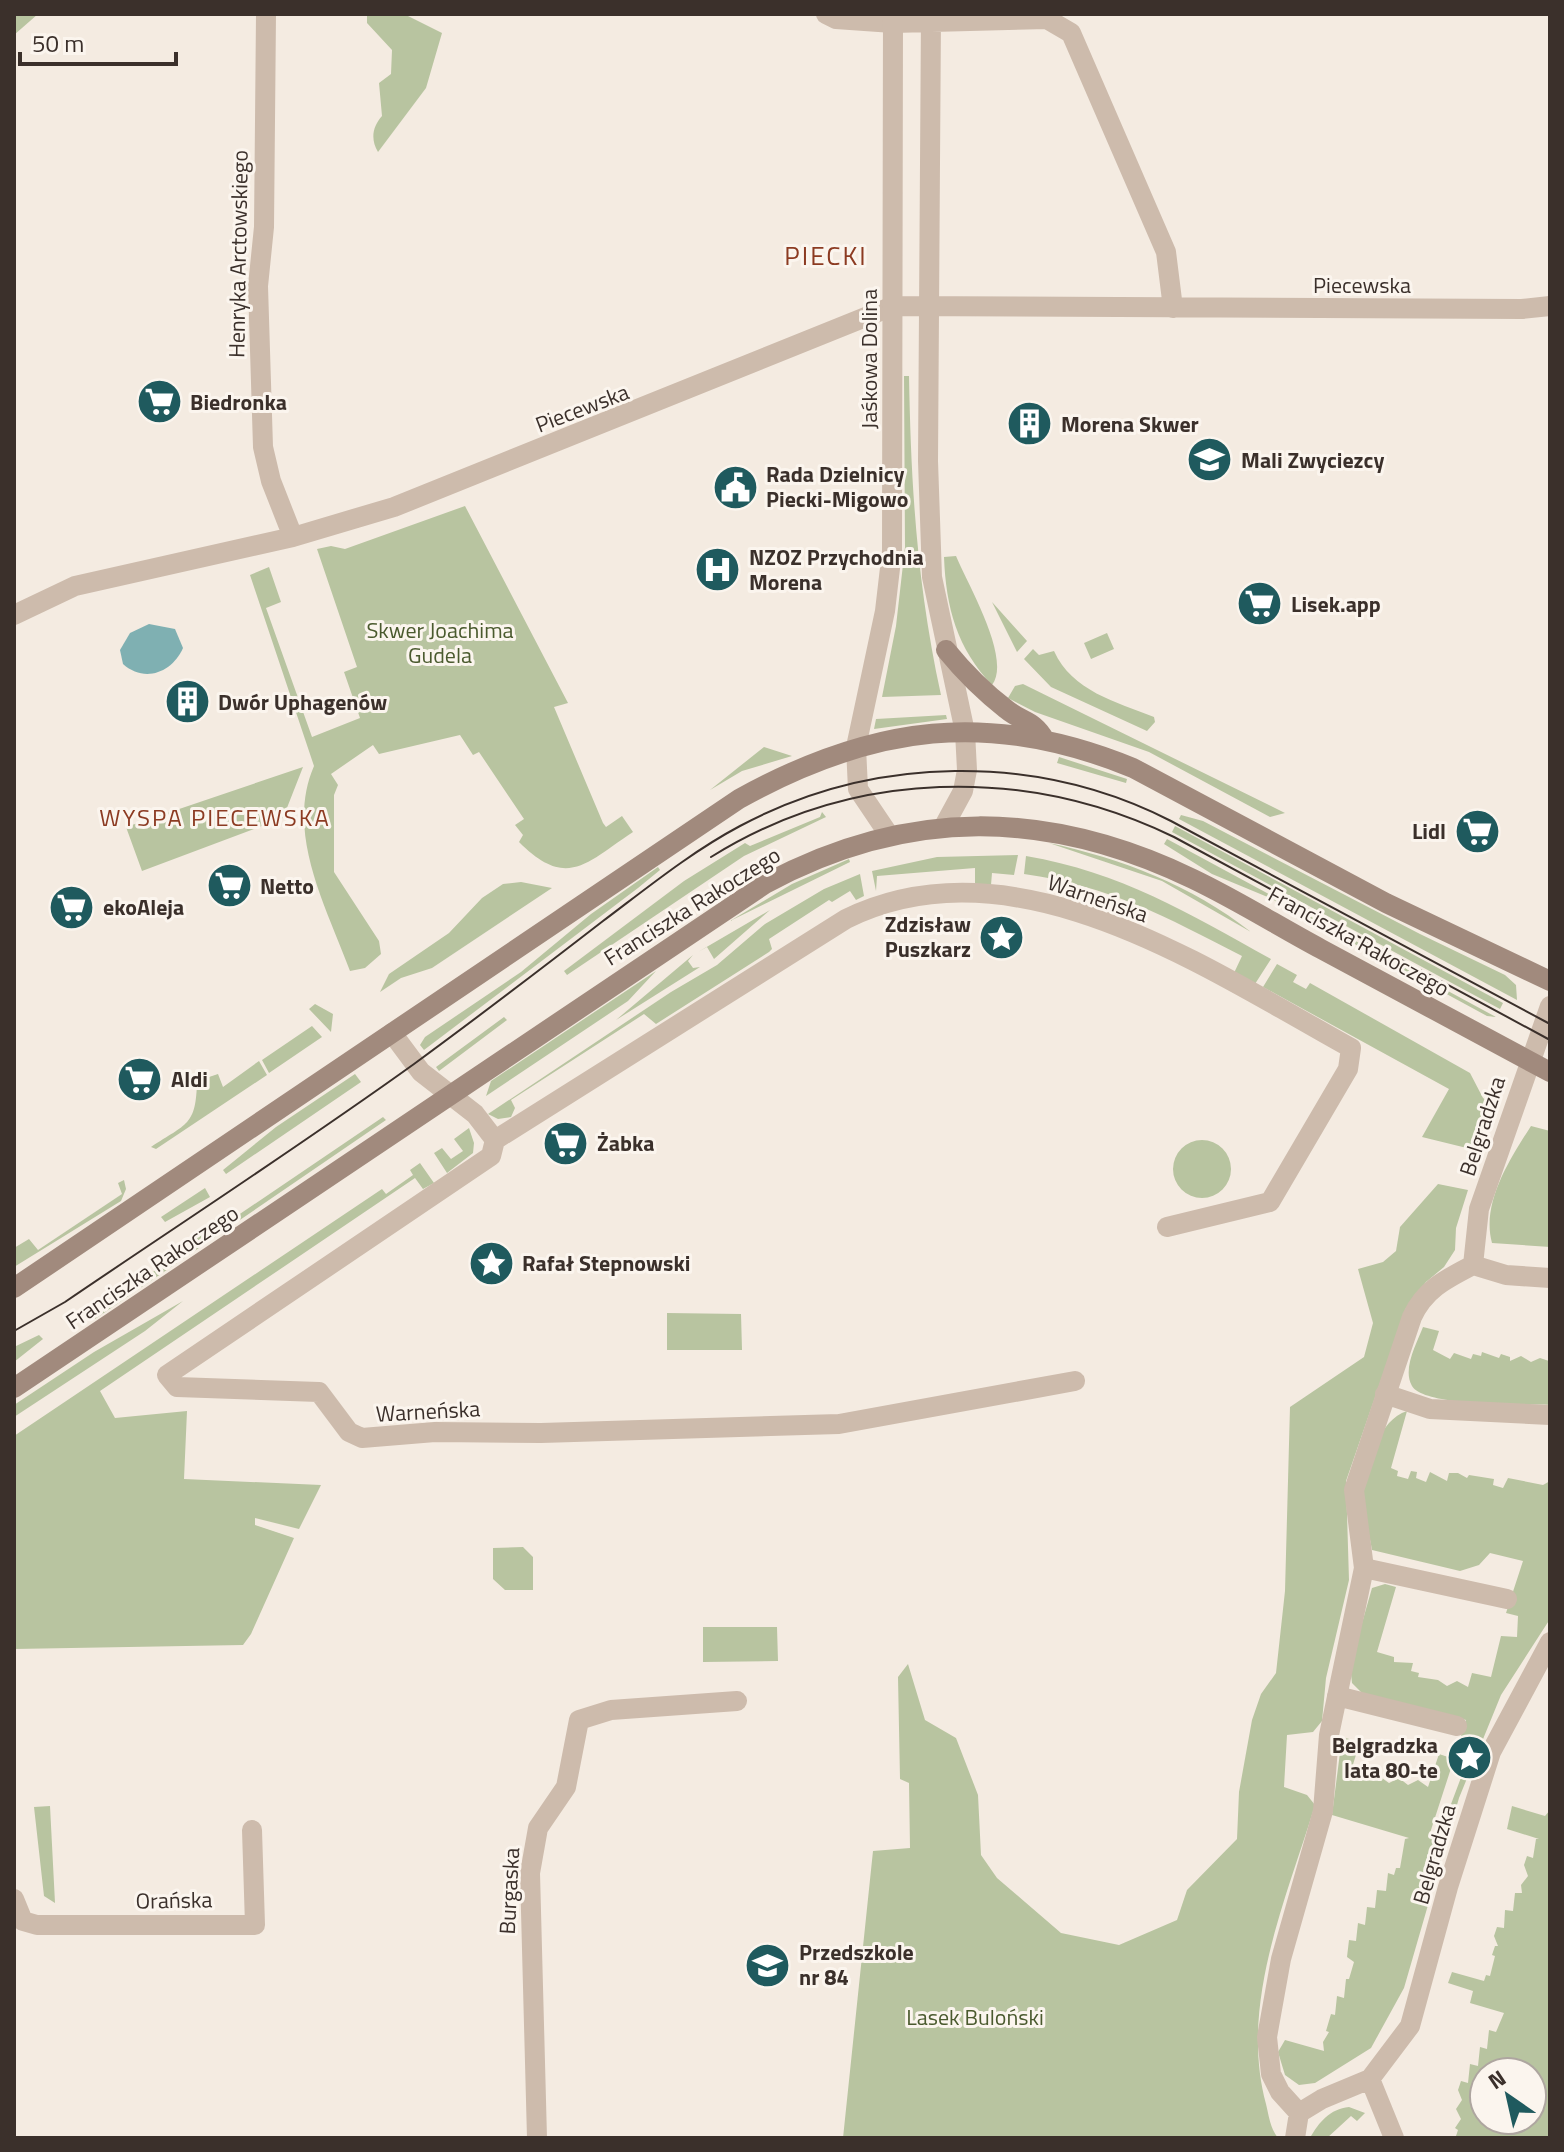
<svg xmlns="http://www.w3.org/2000/svg" width="1564" height="2152" viewBox="0 0 1564 2152" font-family="'Titillium Web',sans-serif">
	<style>
		.green { fill: #b8c4a0; fill-rule: evenodd }
		.water { fill: #7fb0b2 }
		.lines { fill: none; stroke-linecap: round; stroke-linejoin: round }
		.minor { stroke: #cdbbac; stroke-width: 20 }
		.tertiary { stroke: #cdbbac; stroke-width: 20 }
		.secondary { stroke: #a18a7d; stroke-width: 20 }
		.tram { stroke: #3b302b; stroke-width: 2 }
		.labels { text-anchor: middle; dominant-baseline: central; stroke-width: 6; stroke-linejoin: round; paint-order: stroke }
		.street-label { font-size: 22px; fill: #3b302b; stroke: #fbf5ee }
		.poi-label { font-size: 22px; font-weight: bold; fill: #3b302b; stroke: #fbf5ee; text-anchor: start }
		.park-label { font-size: 22px; fill: #4a5a2e; stroke: #fbf5ee }
		.neighbourhood-label { font-size: 24px; letter-spacing: 2px; fill: #8c3b22; stroke: #fbf5ee }
		.quarter-label { font-size: 26px; letter-spacing: 2px; fill: #8c3b22; stroke: #fbf5ee }
	</style>
	<rect width="100%" height="100%" fill="#f4ebe1"/>
	<path class="green" d="M14,14H38L14,35Z
		M367,14H404L442,33L426,88L378,152C370,139 373,126 382,116L379,83L391,74L392,50L367,23Z
		M904,376H909C911,487 917,585 941,695L882,697L896,626L905,547Z
		M465,506L568,703L554,707L603,823L606,827L622,816L633,832C586,863 567,890 519,842L523,835L515,825L524,819L479,752L473,755L460,735L379,754L373,745L331,774L338,785L334,795V872L379,941L381,954L365,968L350,971C326,906 285,833 314,766L250,575L269,567L281,602L266,608L312,737L360,718L344,672L357,667L317,549L331,546L345,549Z
		M956,556C968,585 1012,659 992,685C957,648 946,608 944,557Z
		M992,602L1027,641L1017,652Z
		M1107,633L1114,649L1091,659L1084,643Z
		M1033,649L1039,655L1054,651C1072,691 1116,702 1154,717L1155,722L1147,731L1051,687L1024,659Z
		M1023,684L1285,813L1270,817L1149,752L1035,712L1008,698L1015,686Z
		M946,715L947,719L874,729L876,719Z
		M764,747L792,756L742,771L710,790Z
		M1059,757L1127,779L1126,783L1057,763Z
		M303,767L283,818L142,871L126,827Z
		M822,812L826,817L744,856L567,975L564,971L684,881L745,843L750,846L820,817Z
		M1181,815L1203,821L1420,934L1505,975L1516,985L1517,1000L1179,819Z
		M1175,826L1503,1003L1500,1009L1172,832Z
		M1167,839L1496,1017L1487,1016L1270,898L1212,874L1164,844Z
		M1049,843C1123,859 1191,885 1251,932L1162,881Z
		M1018,855L1014,875L992,873L991,885L975,884V868L877,876L876,891L872,871L937,857Z
		M1026,856C1121,872 1188,913 1271,959L1255,984L1234,973L1242,956C1166,917 1110,886 1024,874Z
		M849,859L850,862L730,921L792,884Z
		M658,867L660,870L638,888L424,1050L420,1045L425,1037L521,972L591,914Z
		M860,874L864,896L856,900L850,891L832,902L829,900L769,939L772,949L769,952L656,1024L644,1014L511,1100L515,1108L511,1117L498,1119L488,1114L671,992L717,965L765,924L824,889Z
		M521,882L552,888L432,968L401,978L380,992L389,974L449,933L482,898L503,884Z
		M770,910L714,959L707,947L698,952Z
		M693,955L688,961L693,968L700,967L616,1020Z
		M1277,964L1297,975L1293,982L1306,989L1310,983L1470,1073L1483,1098L1495,1106L1479,1151L1422,1137L1449,1089L1263,987Z
		M656,971L628,1001L486,1096L491,1081Z
		M315,1004L333,1014L331,1032L309,1009Z
		M504,1017L507,1020L439,1071L436,1067Z
		M312,1026L322,1037L269,1073L262,1060Z
		M259,1061L267,1075L156,1149L151,1147C187,1123 196,1126 197,1081L218,1074L223,1087Z
		M355,1074L361,1082L226,1174L223,1170L276,1127Z
		M383,1117L386,1120L95,1319L94,1317L132,1290L221,1214L228,1222Z
		M1531,1126L1550,1131V1247L1492,1243C1481,1203 1510,1159 1531,1126Z
		M469,1128L474,1143L473,1153L447,1173L434,1153L442,1148L451,1159L463,1151L454,1139Z
		M1173 1169a29 29 0 1 1 58 0a29 29 0 1 1-58 0Z
		M420,1163L434,1183L423,1189L415,1178L100,1391L115,1418L187,1411L184,1479L321,1485L299,1529L255,1518V1525L294,1538L251,1634L243,1645L14,1649V1436L382,1189L386,1194L413,1175L410,1170Z
		M124,1180L126,1189L121,1201L14,1267V1248L29,1239L38,1250L122,1194L118,1183Z
		M1438,1184L1468,1190L1456,1228L1455,1250L1444,1267L1426,1282L1406,1308L1346,1481L1349,1580L1326,1678L1322,1721L1313,1732L1287,1735L1284,1787L1307,1795L1315,1805C1286,1900 1239,2004 1266,2104C1269,2116 1270,2128 1278,2138H843L873,1851L910,1848L909,1783L900,1779L898,1677L908,1664L925,1720L956,1738L978,1795L981,1855L997,1878L1061,1933L1119,1945L1177,1920L1187,1890L1237,1839L1239,1792L1252,1720L1261,1694L1276,1673L1285,1591L1290,1407L1364,1357L1373,1323L1358,1269L1383,1262L1396,1251L1400,1227Z
		M205,1188L210,1197L165,1222L161,1217Z
		M183,1301L145,1331L14,1417V1405L94,1352Z
		M667,1313L741,1314L742,1350H667Z
		M1423,1327L1439,1331L1433,1350L1450,1359L1454,1353L1471,1359L1473,1354L1481,1356L1482,1352L1499,1358L1501,1354L1510,1357V1361L1521,1356L1531,1362L1540,1358L1549,1361L1550,1405C1525,1404 1424,1407 1412,1386C1402,1369 1417,1343 1423,1327Z
		M39,1335L43,1339L14,1362V1347Z
		M1407,1411L1391,1468L1398,1471L1397,1476L1408,1479L1411,1471L1417,1472L1416,1478L1426,1482L1430,1472L1447,1481L1449,1473H1458L1467,1478L1469,1475L1494,1479L1493,1485L1503,1488L1508,1478L1543,1485L1550,1481V1619L1501,1695L1459,1798L1404,1988L1371,2048L1315,2083L1299,2085L1285,2075L1278,2052L1285,2040L1324,2051L1323,2042L1329,2032L1326,2031L1331,2014L1335,2015L1337,1996L1344,1998L1346,1979H1349L1354,1962L1347,1957L1349,1940L1356,1941L1358,1923L1365,1925L1367,1907L1375,1908L1377,1890L1386,1891L1388,1873L1394,1875L1396,1868H1400L1405,1839L1409,1838L1332,1815L1342,1737L1360,1742L1350,1774L1370,1780L1379,1776L1389,1783L1399,1778L1408,1785L1418,1780L1428,1787L1439,1754L1454,1759L1430,1833L1439,1836L1474,1743L1460,1739L1466,1720L1362,1693L1352,1683L1350,1665L1372,1588L1385,1584L1396,1587L1377,1652L1394,1657V1662L1413,1663L1411,1671L1419,1673L1418,1677L1438,1680L1447,1686L1457,1681L1468,1687L1472,1673L1491,1677L1501,1636L1517,1637L1518,1616L1506,1613L1523,1561L1490,1553L1479,1565L1460,1571L1372,1550C1369,1531 1361,1508 1364,1488C1368,1461 1379,1420 1407,1411Z
		M523,1547L533,1557V1590H505L493,1579V1548Z
		M703,1627H777L778,1661L703,1662Z
		M50,1806L55,1903L44,1896L34,1807Z
		M1512,1806L1545,1816L1550,1810V2138H1461L1456,2136L1458,2130L1455,2128L1461,2119L1456,2109L1462,2100L1458,2090L1461,2081L1468,2083L1470,2064L1478,2066L1480,2047L1487,2049L1489,2030L1496,2032L1504,2013L1470,2003L1473,1991L1448,1983L1452,1972L1484,1981L1486,1975L1490,1976L1495,1956L1492,1955L1495,1946H1498L1494,1936L1497,1927L1504,1928L1505,1910L1513,1911L1515,1893H1522L1521,1885L1528,1876L1524,1865L1527,1856L1533,1858L1536,1839H1539L1507,1829ZM1484,2072H1532V2120H1484Z
		M1349,2107L1365,2113L1357,2121L1351,2116L1327,2138H1310C1319,2122 1330,2109 1349,2107Z"/>
	<path class="water" d="M149,624L175,629L183,648C172,673 144,683 123,664L120,650L130,633Z"/>
	<g class="lines">
		<path class="minor" d="M266,14L264,227L258,286L263,447L271,481L293,537
			M826,14L836,19L893,23
			M14,615L75,586L293,537L394,507L893,306
			M392,1033L421,1072L475,1114L495,1140
			M1473,1265L1479,1209L1550,1006
			M1075,1381L839,1424L541,1433L435,1432L362,1438L349,1432L319,1392L177,1387L167,1375L491,1156L495,1140L846,919C1015,836 1206,968 1351,1048L1348,1069L1270,1202L1167,1227
			M1385,1394L1430,1409L1550,1415
			M1364,1568L1507,1599
			M1337,1696L1457,1726
			M14,1899L23,1921L37,1925H255L252,1830
			M1370,2079L1394,2138
			M1299,2113L1280,2092L1271,2074L1267,2037L1281,1959L1323,1811L1329,1735L1364,1568L1354,1490L1412,1317C1425,1289 1446,1279 1473,1265L1506,1275L1550,1278
			M537,2138L530,1873L538,1828L566,1787L579,1720L611,1710L737,1701
			M1295,2138L1299,2113L1322,2099L1370,2079L1410,2026L1448,1887L1491,1752L1550,1642"/>
		<path class="tertiary" d="M931,14L928,461L932,577L965,732L967,770L963,791L944,826
			M893,23L1047,19L1071,33L1166,252L1173,308
			M893,306L1522,309L1550,306
			M889,835L858,789L856,747L885,611L892,551L893,14"/>
		<path class="secondary" d="M946,650C964,672 984,692 1006,709C1023,723 1033,719 1045,740
			M14,1288L739,799C872,725 990,709 1133,768L1386,903L1550,981
			M14,1388L765,884C908,807 1048,809 1193,879C1237,900 1278,926 1321,949C1397,990 1474,1031 1550,1072"/>
		<path class="tram" d="M711,857C852,769 1025,765 1174,837L1550,1040
			M14,1331L65,1302C181,1223 300,1146 414,1064C478,1017 541,969 603,921C647,888 691,852 740,826C873,755 1036,752 1171,821L1550,1024"/>
	</g>
	<defs>
		<symbol id="supermarket-disc" viewBox="-11 -11 22 22"><circle r="9.5" fill="#1f5a5e" stroke="#fbf5ee"/><path d="M-6-5.5h2.5l.6 2H6L4.5 2H-2.5L-4.4-4H-6ZM-1.5 3.2a1.3 1.3 0 1 0 .1 0ZM3 3.2a1.3 1.3 0 1 0 .1 0Z" fill="#fff"/></symbol>
		<symbol id="building-disc" viewBox="-11 -11 22 22"><circle r="9.5" fill="#1f5a5e" stroke="#fbf5ee"/><path d="M-4-6H4V6H1V3H-1V6H-4ZM-2.5-4.3h1.7v1.8h-1.7ZM.8-4.3h1.7v1.8H.8ZM-2.5-1h1.7V.8h-1.7ZM.8-1h1.7V.8H.8Z" fill="#fff"/></symbol>
		<symbol id="school-disc" viewBox="-11 -11 22 22"><circle r="9.5" fill="#1f5a5e" stroke="#fbf5ee"/><path d="M0-5L7-2L0 1L-7-2ZM-4 1L0 2.5L4 1V4Q0 6-4 4Z" fill="#fff"/></symbol>
		<symbol id="civic-disc" viewBox="-11 -11 22 22"><circle r="9.5" fill="#1f5a5e" stroke="#fbf5ee"/><path d="M-.6-6.5H3V-4.5H.6V-3L4-1V1h2V6H-6V1h2V-1L-.6-3ZM-1.2 2.5V6h2.4V2.5Z" fill="#fff"/></symbol>
		<symbol id="hospital-disc" viewBox="-11 -11 22 22"><circle r="9.5" fill="#1f5a5e" stroke="#fbf5ee"/><path d="M-5-5h3v3.5h4V-5h3V5h-3V1.5h-4V5h-3Z" fill="#fff"/></symbol>
		<symbol id="sight-disc" viewBox="-11 -11 22 22"><circle r="9.5" fill="#1f5a5e" stroke="#fbf5ee"/><path d="M0-6L1.8-2.2L6-1.7L2.9 1.2L3.7 5.4L0 3.3L-3.7 5.4L-2.9 1.2L-6-1.7L-1.8-2.2Z" fill="#fff"/></symbol>
	</defs>
	<g fill-rule="evenodd">
		<use href="#supermarket-disc" x="134" y="376" width="51" height="51"/>
		<use href="#building-disc" x="1004" y="398" width="51" height="51"/>
		<use href="#school-disc" x="1184" y="434" width="51" height="51"/>
		<use href="#civic-disc" x="710" y="462" width="51" height="51"/>
		<use href="#hospital-disc" x="692" y="544" width="51" height="51"/>
		<use href="#supermarket-disc" x="1234" y="578" width="51" height="51"/>
		<use href="#building-disc" x="162" y="676" width="51" height="51"/>
		<use href="#supermarket-disc" x="1452" y="806" width="51" height="51"/>
		<use href="#supermarket-disc" x="204" y="860" width="51" height="51"/>
		<use href="#supermarket-disc" x="46" y="882" width="51" height="51"/>
		<use href="#sight-disc" x="976" y="912" width="51" height="51"/>
		<use href="#supermarket-disc" x="114" y="1054" width="51" height="51"/>
		<use href="#supermarket-disc" x="540" y="1118" width="51" height="51"/>
		<use href="#sight-disc" x="466" y="1238" width="51" height="51"/>
		<use href="#sight-disc" x="1444" y="1732" width="51" height="51"/>
		<use href="#school-disc" x="742" y="1940" width="51" height="51"/>
	</g>
	<g class="labels">
		<g class="street-label">
			<text transform="translate(238 254) rotate(-89)">Henryka Arctowskiego</text>
			<text x="1362" y="285">Piecewska</text>
			<text transform="translate(869 359) rotate(-90)">Jaśkowa Dolina</text>
			<text transform="translate(582 408) rotate(-21)">Piecewska</text>
			<text transform="translate(1098 898) rotate(19)">Warneńska</text>
			<text transform="translate(692 906) rotate(-32)">Franciszka Rakoczego</text>
			<text transform="translate(1359 941) rotate(29)">Franciszka Rakoczego</text>
			<text transform="translate(1482 1126) rotate(-72)">Belgradzka</text>
			<text transform="translate(152 1267) rotate(-34)">Franciszka Rakoczego</text>
			<text transform="translate(428 1411) rotate(-3)">Warneńska</text>
			<text transform="translate(1434 1854) rotate(-74)">Belgradzka</text>
			<text transform="translate(509 1891) rotate(-87)">Burgaska</text>
			<text transform="translate(174 1900) rotate(-1)">Orańska</text>
		</g>
		<g class="poi-label">
			<text x="190" y="402">Biedronka</text>
			<text x="1061" y="424">Morena Skwer</text>
			<text x="1241" y="460">Mali Zwyciezcy</text>
			<text x="766" y="474">Rada Dzielnicy<tspan x="766" dy="25">Piecki-Migowo</tspan></text>
			<text x="749" y="557">NZOZ Przychodnia<tspan x="749" dy="25">Morena</tspan></text>
			<text x="1291" y="604">Lisek.app</text>
			<text x="218" y="702">Dwór Uphagenów</text>
			<text x="1446" y="831" text-anchor="end">Lidl</text>
			<text x="260" y="886">Netto</text>
			<text x="103" y="907">ekoAleja</text>
			<text x="971" y="924" text-anchor="end">Zdzisław<tspan x="971" dy="25">Puszkarz</tspan></text>
			<text x="171" y="1079">Aldi</text>
			<text x="597" y="1143">Żabka</text>
			<text x="522" y="1263">Rafał Stepnowski</text>
			<text x="1438" y="1745" text-anchor="end">Belgradzka<tspan x="1438" dy="25">lata 80-te</tspan></text>
			<text x="799" y="1952">Przedszkole<tspan x="799" dy="25">nr 84</tspan></text>
		</g>
		<g class="park-label">
			<text x="440" y="630">Skwer Joachima<tspan x="440" dy="25">Gudela</tspan></text>
			<text x="975" y="2017">Lasek Buloński</text>
		</g>
		<g class="neighbourhood-label">
			<text x="215" y="817">WYSPA PIECEWSKA</text>
		</g>
		<g class="quarter-label">
			<text x="826" y="255">PIECKI</text>
		</g>
	</g>
	<rect width="1564" height="2152" fill="none" stroke="#3b302b" stroke-width="32"/>
	<g transform="translate(1508 2096) rotate(326)"><circle r="38" fill="#fbf5ee" stroke="#aea6a0" stroke-width="2"/>
	<path d="M0-6L14 30L0 20L-14 30Z" fill="#1f5a5e"/>
	<text y="-12" font-size="22" font-weight="bold" text-anchor="middle" fill="#3b302b">N</text>
	</g>
	<path d="M20 52v12h156v-12" fill="none" stroke="#3b302b" stroke-width="4"/>
	<text x="32" y="52" font-size="24" fill="#3b302b" stroke="#fbf5ee" stroke-width="6" paint-order="stroke">50 m</text>
</svg>
